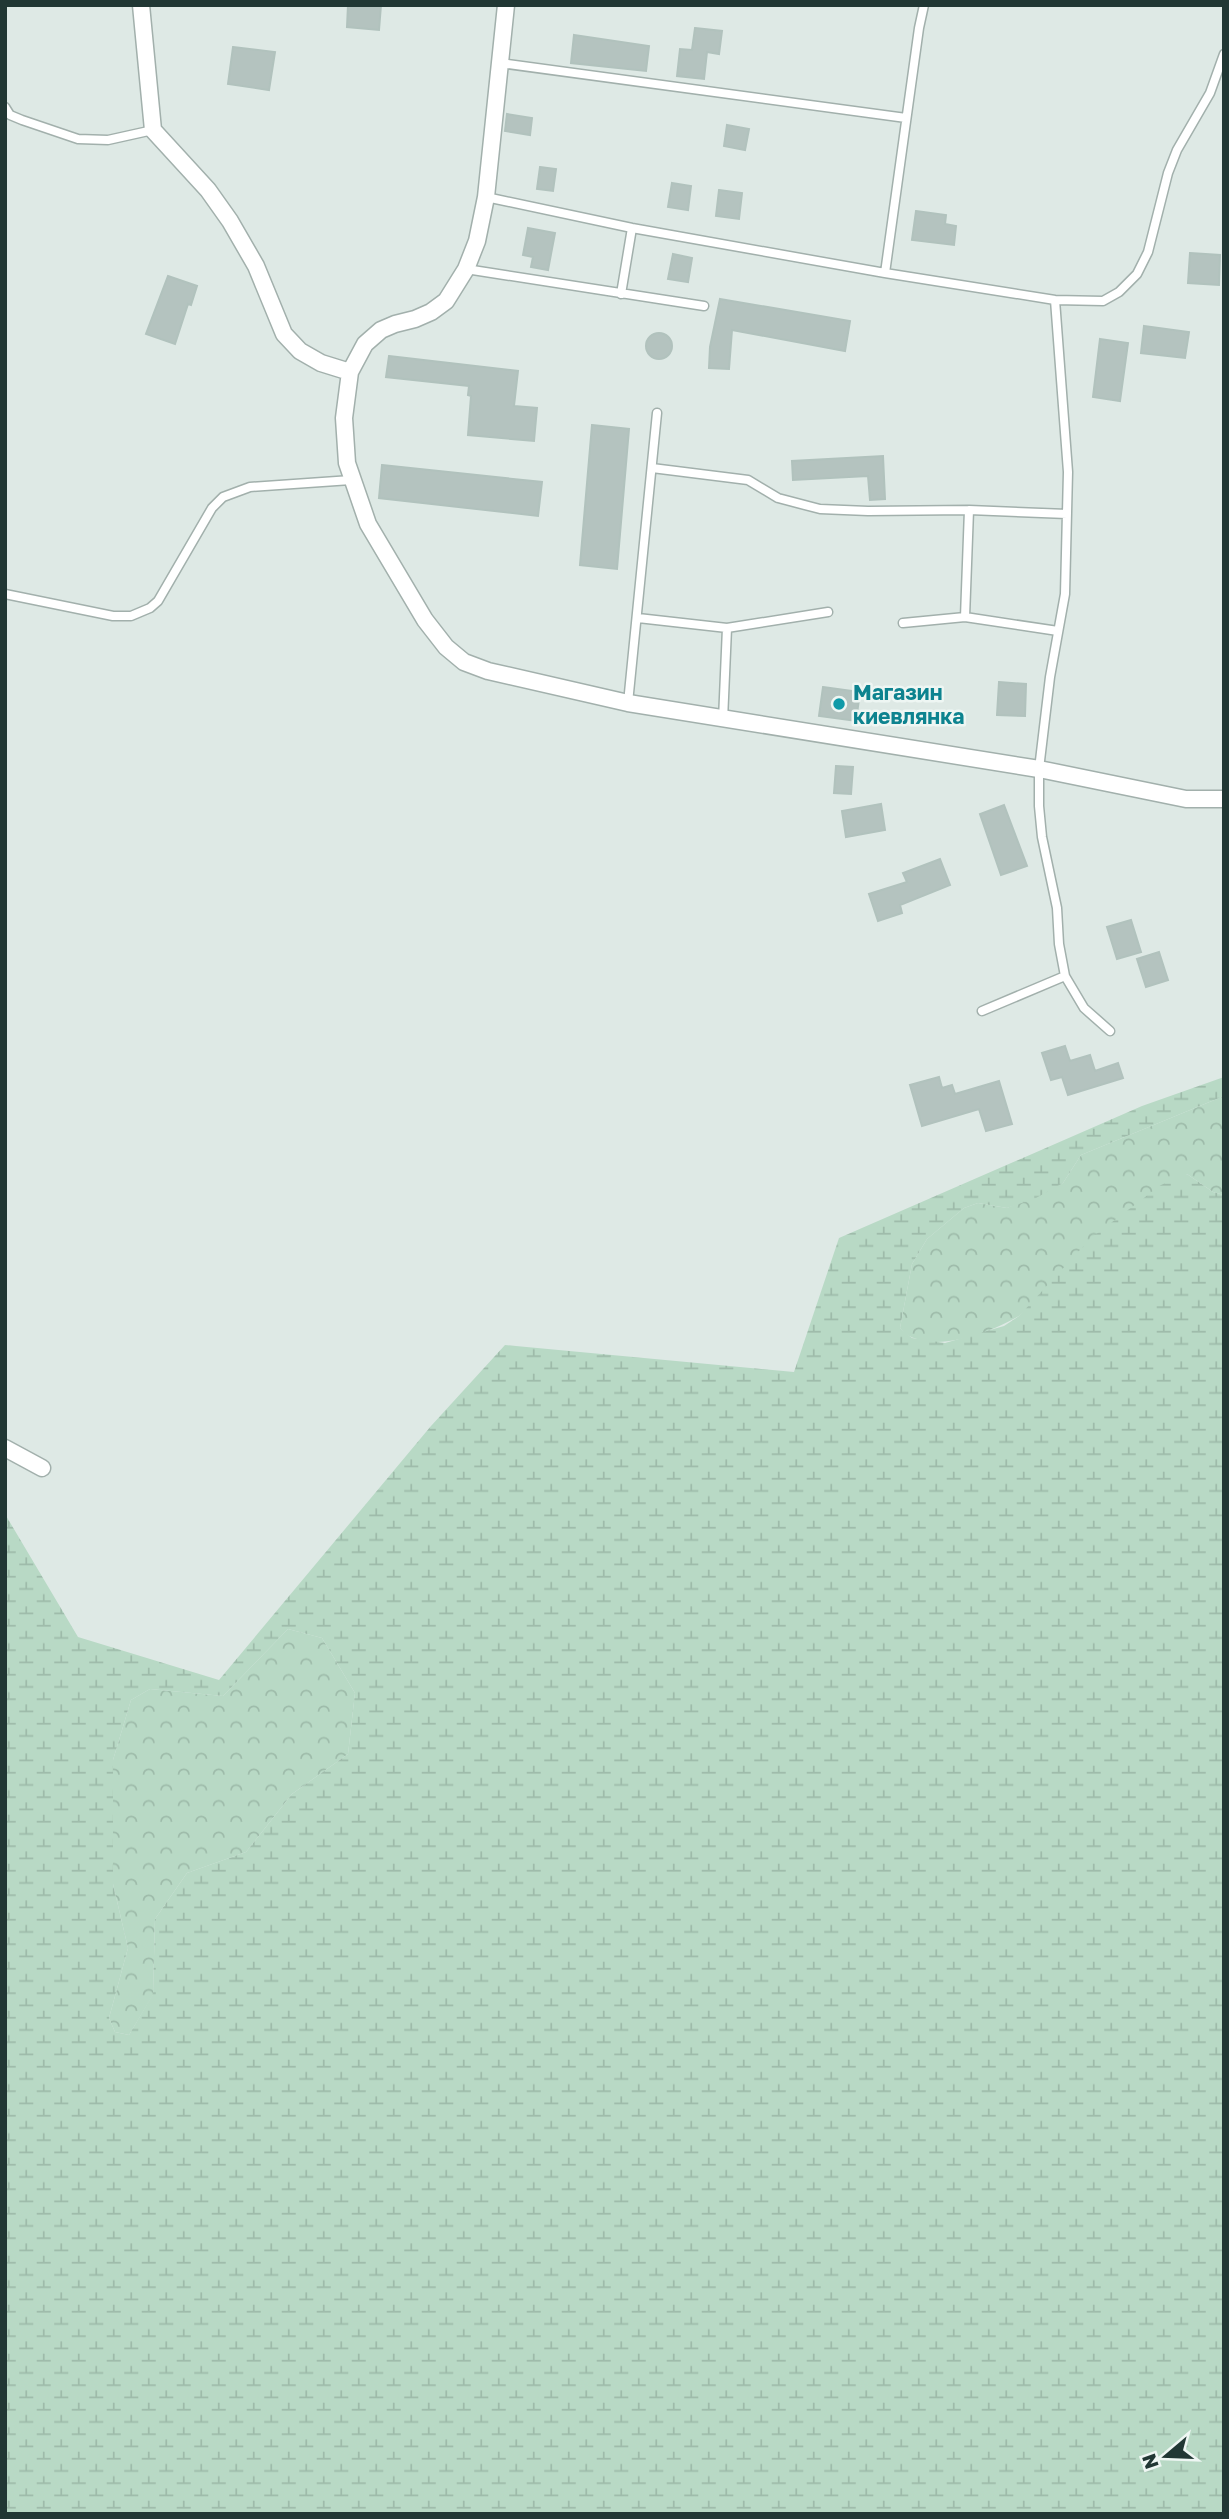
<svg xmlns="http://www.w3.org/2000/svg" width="1229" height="2519" viewBox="0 0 1229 2519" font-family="'Golos Text',sans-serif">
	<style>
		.forest { fill: url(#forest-crowns) }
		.wetland { fill: url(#wetland-marsh); fill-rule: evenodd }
		.building { fill: #b4c3bf; stroke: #b1c2bd; stroke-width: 2 }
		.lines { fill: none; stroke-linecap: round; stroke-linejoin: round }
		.lane-casing { stroke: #a2b0ac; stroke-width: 11 }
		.street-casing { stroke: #a2b0ac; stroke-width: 19 }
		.lane { stroke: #fff; stroke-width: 8 }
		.street { stroke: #fff; stroke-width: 16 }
		.culture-dot { fill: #0f9aa8; stroke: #eef6f3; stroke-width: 2.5 }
		.labels { text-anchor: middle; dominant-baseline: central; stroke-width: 5; stroke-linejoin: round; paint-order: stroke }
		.culture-label { font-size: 21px; font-weight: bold; fill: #0d838f; stroke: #eef6f3; text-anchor: start }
	</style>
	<defs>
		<pattern id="forest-crowns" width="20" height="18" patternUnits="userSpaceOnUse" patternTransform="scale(1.75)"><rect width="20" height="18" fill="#b8d9c5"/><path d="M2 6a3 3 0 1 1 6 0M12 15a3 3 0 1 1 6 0" fill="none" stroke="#9ebbaa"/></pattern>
		<pattern id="wetland-marsh" width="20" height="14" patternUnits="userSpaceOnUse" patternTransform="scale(1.75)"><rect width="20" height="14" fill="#b8d9c5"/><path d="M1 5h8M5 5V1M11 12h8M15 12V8" fill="none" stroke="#9ebbaa"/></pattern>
	</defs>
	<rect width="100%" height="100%" fill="#dee9e5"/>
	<path class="forest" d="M1224,1096V1195L1213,1192L1187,1174L1019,1316C992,1332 944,1350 914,1338C909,1337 904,1332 900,1328L912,1264L927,1239L964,1208L978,1203L1007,1208L1063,1183L1081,1155Z
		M288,1629L322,1638L355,1693L348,1754L292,1794L246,1852L187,1873L155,1919L153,1995L129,2035L115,2032L109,2018L128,1948L113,1884V1760L131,1700L150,1689L223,1696Z"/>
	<path class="wetland" d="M1224,1077V1096L1081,1155L1063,1183L1036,1198L1007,1208L978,1203L964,1208L927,1239L912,1264L900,1328L912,1338L945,1343L1004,1326L1019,1316L1091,1238L1161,1185L1187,1174L1213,1192L1224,1195V2514H5V1514L78,1637L219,1680L431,1426L505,1345L794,1372L839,1238L1142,1106ZM288,1629L322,1638L355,1693L348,1754L292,1794L246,1852L187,1873L155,1919L153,1994L129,2035L115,2032L109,2018L128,1948L113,1884V1760L131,1700L150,1689L223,1696Z"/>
	<path class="building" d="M348,5H381L379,30L347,27Z
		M695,28L722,31L719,54L707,52L704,79L677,76L680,49L692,50Z
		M574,35L649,46L646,71L571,63Z
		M233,47L275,52L269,90L228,84Z
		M507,114L532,118L530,135L505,131Z
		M727,125L749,129L745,150L724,146Z
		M540,167L556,169L553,191L537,189Z
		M672,183L691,186L688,210L668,207Z
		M719,190L742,193L739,219L716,216Z
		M916,211L946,215L945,224L956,226L954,245L912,240Z
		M528,228L555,233L548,270L531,267L533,257L523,255Z
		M1190,253L1220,255L1219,285L1188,283Z
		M673,254L692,258L688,282L668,279Z
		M168,276L197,286L191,305L188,304L175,344L146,334Z
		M720,299L850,321L845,351L732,330L729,369L709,368L710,347Z
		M1144,326L1189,332L1185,358L1141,353Z
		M646 346a13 13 0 1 1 26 0a13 13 0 1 1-26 0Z
		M1100,339L1128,343L1120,401L1093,397Z
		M389,356L518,371L514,406L537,408L534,441L468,435L471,396L468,395L469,386L386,377Z
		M592,425L629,429L617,569L580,565Z
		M883,456L885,499L870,500L868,476L793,480L792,461Z
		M382,465L542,482L538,516L379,498Z
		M999,682L1026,684L1025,716L997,715Z
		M823,687L860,692L856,721L819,716Z
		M836,766L853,767L851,794L834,793Z
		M881,804L885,830L846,837L842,811Z
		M1004,805L1027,866L1001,875L980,814Z
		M940,859L950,885L900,905L902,913L878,921L869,894L907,882L903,873Z
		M1131,920L1141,952L1117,959L1107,927Z
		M1159,952L1168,980L1146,987L1137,959Z
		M1065,1046L1070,1061L1090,1055L1095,1071L1118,1063L1123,1078L1068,1095L1062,1077L1051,1080L1042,1053Z
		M939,1077L942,1088L952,1085L955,1094L999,1081L1012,1124L986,1131L979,1109L922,1126L910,1085Z"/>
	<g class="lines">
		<defs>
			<path id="lane" d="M500,63L906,118
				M5,107L10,115L22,120L78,139L108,140L153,130
				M486,197L632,228L885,273L1055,300L1103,301L1119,292L1137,274L1148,252L1168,173L1177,150L1210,93L1224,54
				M466,269L704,306
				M885,273L919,28L924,5
				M621,294L632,228
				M652,468L748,480L778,498L820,509L868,511L969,510L1067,514
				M5,594L113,616H131L150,608L158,601L212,508L223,497L250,487L351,480
				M965,617L969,510
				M638,618L727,628L828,612
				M903,623L965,617L1058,631
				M628,703L657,413
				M723,720L727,628
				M1065,976L1084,1008L1110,1031
				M982,1011L1065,976L1059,944L1057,908L1042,837L1039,806V769L1050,677L1065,594L1068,472L1055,300"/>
			<path id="street" d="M141,5L153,130L208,190L230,221L256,266L284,334L300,351L321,363L350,372
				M506,5L486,197L477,241L466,269L446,301L431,312L415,319L395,324L381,330L365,344L350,372L344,418L347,463L368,524L425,620L446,647L464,662L488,671L628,703L1039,769L1186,799H1224
				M5,1448L42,1468"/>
		</defs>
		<use href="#lane" class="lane-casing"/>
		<use href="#street" class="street-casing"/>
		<use href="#lane" class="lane"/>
		<use href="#street" class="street"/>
	</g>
	<circle class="culture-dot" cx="839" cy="704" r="7"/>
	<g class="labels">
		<g class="culture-label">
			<text x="853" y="692">Магазин<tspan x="853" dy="24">киевлянка</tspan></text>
		</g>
	</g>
	<rect width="1229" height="2519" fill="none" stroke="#213734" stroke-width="14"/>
	<g transform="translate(1166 2456) rotate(251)" stroke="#eef6f3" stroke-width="5" paint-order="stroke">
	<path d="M0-5L12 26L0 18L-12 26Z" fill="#213734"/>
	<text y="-10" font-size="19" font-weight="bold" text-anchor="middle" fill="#213734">N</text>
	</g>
</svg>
